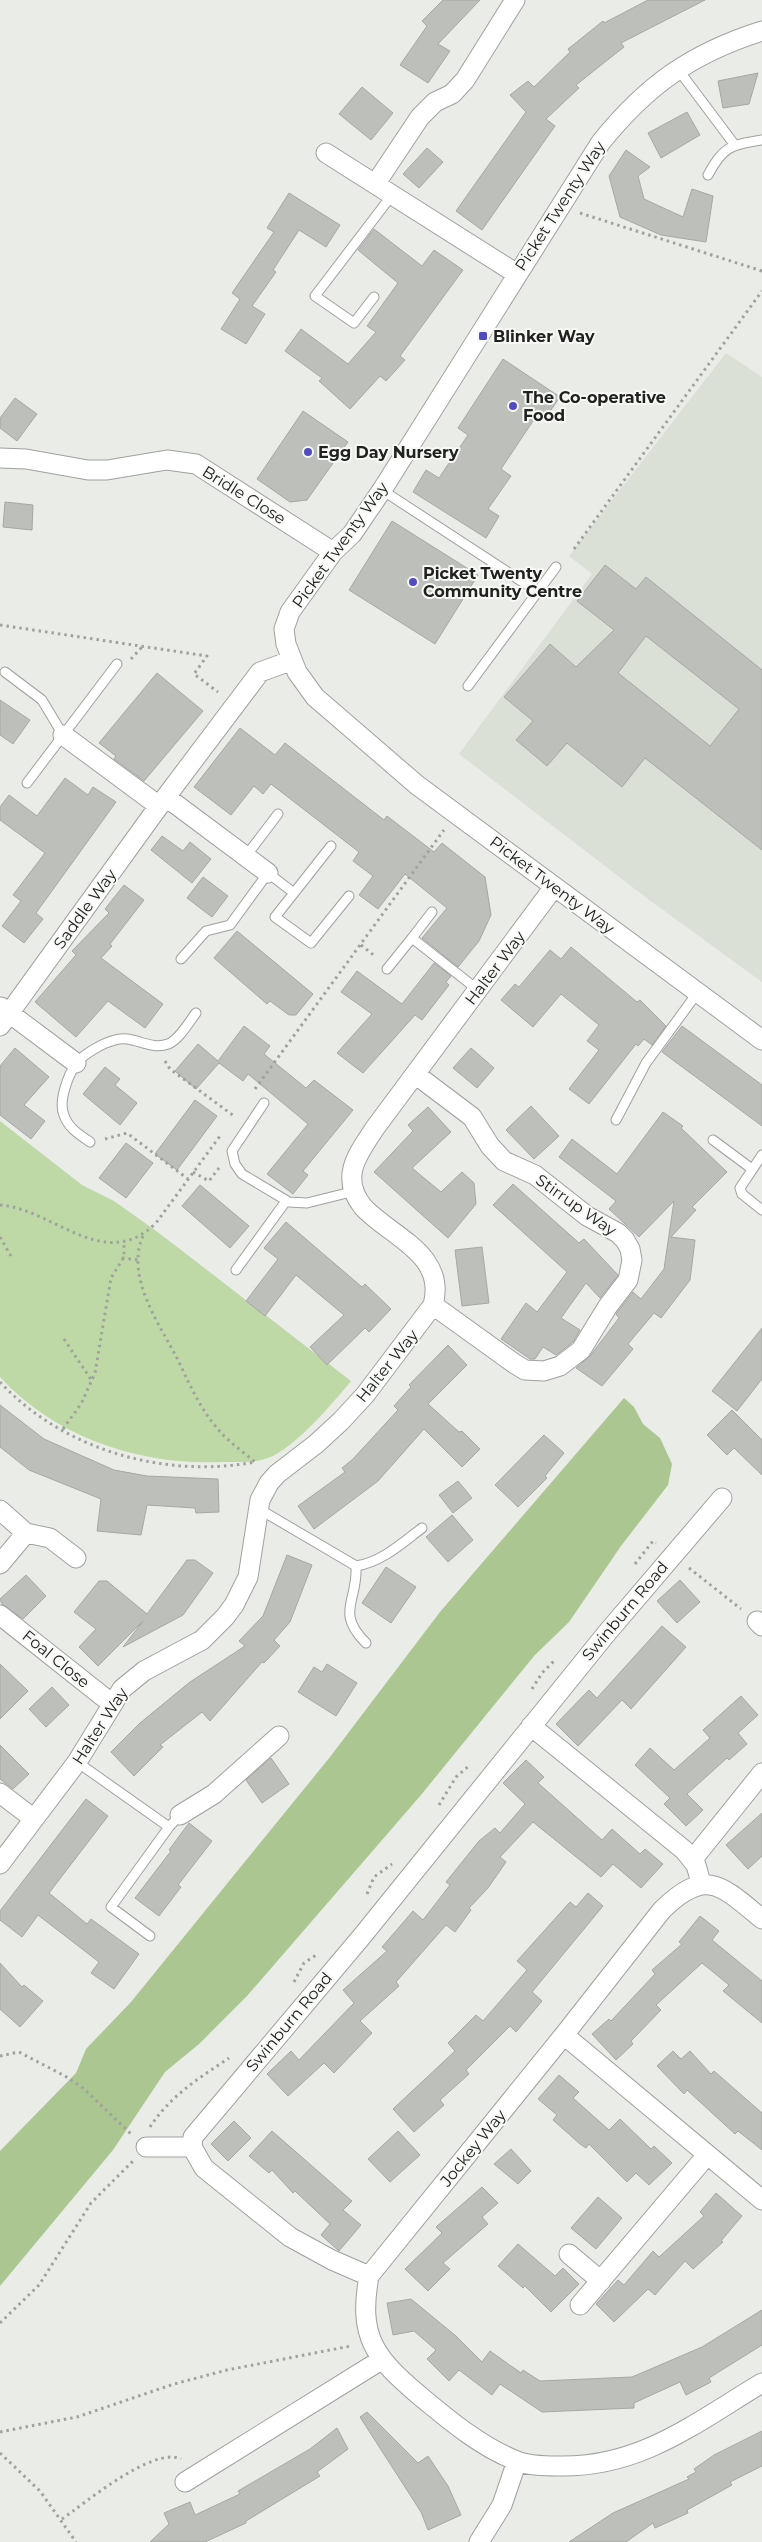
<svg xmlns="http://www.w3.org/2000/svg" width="762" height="2542" viewBox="0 0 762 2542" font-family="Montserrat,sans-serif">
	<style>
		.built { fill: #dae0d5 }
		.green { fill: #bfd9a6 }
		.forest { fill: #abc691 }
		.building { fill: #bcbfba; stroke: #a6a8a4; fill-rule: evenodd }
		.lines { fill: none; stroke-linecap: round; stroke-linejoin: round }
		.lane-casing { stroke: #9fa19d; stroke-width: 11 }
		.street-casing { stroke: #9fa19d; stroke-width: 21 }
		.path { stroke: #a0a29e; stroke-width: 3; stroke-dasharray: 2.5 4; stroke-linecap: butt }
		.lane { stroke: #fff; stroke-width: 9 }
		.street { stroke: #fff; stroke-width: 19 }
		.poi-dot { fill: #524cc3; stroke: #f7f9f5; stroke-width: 2 }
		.labels { text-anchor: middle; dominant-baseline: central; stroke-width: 4; stroke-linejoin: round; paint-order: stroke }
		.street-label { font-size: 16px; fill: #212220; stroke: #f7f9f5 }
		.poi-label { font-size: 16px; font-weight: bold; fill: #212220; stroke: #f7f9f5; text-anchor: start }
	</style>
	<rect width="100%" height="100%" fill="#e9ece7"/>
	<path class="built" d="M726,353L762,377V982L648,899L459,754L592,574L569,556Z"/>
	<path class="green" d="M0,1121L82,1185L114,1201L159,1233L351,1381C333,1403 294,1449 268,1458C255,1463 237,1462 223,1462C141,1466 56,1438 0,1377Z"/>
	<path class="forest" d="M624,1398L634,1407L643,1424L660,1438L672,1464L668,1485L621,1546L569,1622L534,1656L421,1795L247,1996L199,2044L165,2072L113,2150L0,2286V2151L76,2073L86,2049L131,2002L330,1757L440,1612Z"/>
	<path class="building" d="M443,0H480L438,44L450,51L428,83L400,65L427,26L422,21Z
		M648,0H705L621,43L624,47L576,85L579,88L546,119L555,126L482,230L456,211L526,112L510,95L528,81L534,87L570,52L568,49L603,21L604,23Z
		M758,73L749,104L723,108L718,81Z
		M362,87L393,113L371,140L339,114Z
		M687,112L700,135L661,158L648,133Z
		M427,148L443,162L419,188L403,174Z
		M626,150L650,167L638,176L644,199L683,217L692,189L713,196L706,242L661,235L620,217L609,176Z
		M289,193L340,225L326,247L299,230L273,270L276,272L252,306L265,314L246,344L221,329L240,299L232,293L274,232L267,228Z
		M374,229L422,266L434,250L463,270L400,356L405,360L386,381L380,376L350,409L319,381L322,378L285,351L301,329L348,364L376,332L367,326L398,283L358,250Z
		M503,359L560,397L544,420L537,415L501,469L511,476L488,509L499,516L486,538L413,492L426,470L439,478L468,435L458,428Z
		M15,398L37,414L17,441L0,428V418Z
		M303,411L348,442L307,500L290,502L257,479Z
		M5,502L33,505L32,530L3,527Z
		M392,521L478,575L435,644L349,590Z
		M605,565L636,589L646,577L762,670V850L645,758L622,787L567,743L547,766L516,740L533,721L504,697L550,644L576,667L614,630L577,601ZM646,636L739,709L710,746L618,673Z
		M157,673L203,711L144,781L114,759L116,756L99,743Z
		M0,700L30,720L13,744L0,735Z
		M240,728L275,755L285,743L384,820L387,816L434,852L442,843L485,877L491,915L479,941L458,967L422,938L447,908L405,874L378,909L359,895L373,876L353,861L359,852L271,784L263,794L254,786L231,815L194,787Z
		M65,778L88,795L93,787L116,802L36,913L43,919L24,943L2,926L21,901L13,895L45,853L0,820V807L9,795L37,816Z
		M162,836L183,851L190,842L211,859L192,883L151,850Z
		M203,877L228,896L212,917L187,898Z
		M124,885L144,900L110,944L112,946L101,958L163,1004L145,1028L108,1001L76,1037L35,1002L76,955L72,951L109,913L105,909Z
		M237,931L313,994L296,1015H289L270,1001L267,1004L214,958Z
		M571,947L637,1002L640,1000L666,1026L652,1045L644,1039L638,1046L636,1044L589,1104L569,1089L599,1050L587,1041L599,1025L561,994L533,1027L501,1000L515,984L519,987L550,950L561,959Z
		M434,963L451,976L446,982L449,985L422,1020L415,1015L363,1073L337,1053L372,1014L341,992L357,971L402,1004Z
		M244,1026L270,1046L264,1054L306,1088L314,1080L353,1110L303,1171L308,1175L293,1194L267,1174L308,1124L248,1074L243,1081L219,1063L196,1089L175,1071L198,1044L218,1061Z
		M682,1026L762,1085V1126L662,1052Z
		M15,1048L49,1077L24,1105L45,1121L31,1139L0,1115V1066Z
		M471,1048L494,1068L477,1088L453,1068Z
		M105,1067L120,1079L115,1085L137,1103L120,1125L83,1094Z
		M195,1100L217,1116L177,1170L155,1154Z
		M531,1106L559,1136L534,1159L506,1130Z
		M428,1107L451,1132L412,1168L441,1192L462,1172L474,1183L476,1204L448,1238L374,1172L413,1131L408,1125Z
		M663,1112L683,1126L681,1128L727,1172L692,1207L696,1210L671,1237L695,1240L690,1280L661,1318L654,1313L628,1344L633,1349L602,1386L576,1368L590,1356L619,1318L616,1314L633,1292L641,1299L664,1269L674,1201L639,1237L609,1209L616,1201L559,1157L572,1139L617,1174Z
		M126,1143L153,1163L126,1198L99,1178Z
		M513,1184L579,1243L584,1239L618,1275L600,1298L586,1283L561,1318L580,1330L573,1342L556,1355L543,1347L535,1359H530L501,1339L526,1303L537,1312L567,1272L493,1205Z
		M200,1185L249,1226L230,1248L182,1206Z
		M286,1222L362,1287L365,1284L391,1309L369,1332L365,1328L327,1365L310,1347L344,1315L296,1275L265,1316L246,1301L278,1259L264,1248Z
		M482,1247L489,1303L462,1306L455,1250Z
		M762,1328V1379L737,1411L712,1391Z
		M448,1345L467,1365L428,1404L459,1432L462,1431L480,1449L462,1467L424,1429L378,1481L314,1529L298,1506L345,1472L342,1468L353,1459L398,1410L394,1406L411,1387L409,1385Z
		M0,1405L44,1439L114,1470L147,1476L218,1479L219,1512L196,1513L195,1508L147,1505L141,1535L97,1531L101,1499L29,1470L0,1447Z
		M732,1410L762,1440V1475L734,1448L727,1455L707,1435Z
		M544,1435L564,1453L545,1476L547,1478L518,1507L495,1485Z
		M458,1481L472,1498L453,1513L439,1495Z
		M452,1515L473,1540L448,1562L426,1537Z
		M287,1555L312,1565L290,1622L274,1640L280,1646L264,1663L262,1662L210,1721L202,1712L160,1745L163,1747L134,1776L111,1752L140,1723L190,1682L245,1646L239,1641L263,1616Z
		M187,1560H195L213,1573L183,1615L123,1647L143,1621L98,1666L79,1647L96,1629L74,1612L99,1581H107L147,1614Z
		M386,1567L416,1587L391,1623L362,1603Z
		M26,1575L46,1596L23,1619L2,1604L0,1599Z
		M680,1580L700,1602L677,1623L657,1601Z
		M662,1626L686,1647L631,1709L622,1700L578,1746L556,1724L589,1690L597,1698Z
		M0,1664L28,1691L0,1719Z
		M327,1664L357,1683L336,1716L298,1692L314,1667L322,1672Z
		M52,1687L69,1705L46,1727L29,1709Z
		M741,1696L758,1715L738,1733L747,1744L729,1760L727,1758L687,1794L703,1810L686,1826L664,1804L670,1798L635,1765L650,1748L674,1770L710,1738L703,1730Z
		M0,1745L29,1774L13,1789L0,1779Z
		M271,1758L289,1784L262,1803L246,1780Z
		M526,1760L544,1777L538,1783L602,1840L612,1829L640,1854L645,1849L663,1864L641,1888L613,1864L601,1877L533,1822L500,1857L506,1862L488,1888L469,1908L471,1910L455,1932L446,1925L396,1982L399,1986L360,2021L372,2033L334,2073L324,2063L288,2096L267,2074L291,2051L299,2060L354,2003L343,1990L387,1951L382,1947L413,1911L423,1920L450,1885L446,1882L479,1841L495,1828L500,1833L525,1804L503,1783Z
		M86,1799L108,1816L49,1893L87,1924L91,1919L139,1954L114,1989L91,1973L99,1962L38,1915L22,1937L0,1920V1911Z
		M762,1813V1856L748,1869L726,1845Z
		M189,1823L212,1841L178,1885L181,1887L159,1916L135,1898L171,1851L169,1850Z
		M588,1893L603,1906L532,1992L542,2001L516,2032L510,2026L466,2070L469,2074L440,2100L444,2105L414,2132L393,2109L455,2051L448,2043L476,2015L483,2021L527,1970L517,1961L570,1902L576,1907Z
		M700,1916L719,1931L712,1940L762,1981V2023L723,1991L729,1985L702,1963L656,2005L661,2010L631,2041L633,2044L616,2060L592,2034L609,2019L611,2021L655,1974L652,1970L682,1944L679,1942Z
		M0,1963L22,1987L24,1985L43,2001L20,2027L0,2009Z
		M673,2051L681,2059L690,2051L711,2074L714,2071L762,2113V2150L738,2131L735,2134L687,2090L684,2094L657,2066Z
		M559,2075L579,2092L573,2098L609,2130L620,2119L651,2149L654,2146L672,2163L649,2185L636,2173L627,2182L589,2144L586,2148L580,2144L553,2120L557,2115L538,2099Z
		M234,2121L251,2138L228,2161L211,2144Z
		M272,2131L352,2201L343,2210L361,2225L339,2251L321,2235L330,2224L295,2191L293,2193L272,2170L269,2173L249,2156Z
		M398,2131L420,2155L390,2182L368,2159Z
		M511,2149L531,2171L518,2184L494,2164Z
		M482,2187L498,2203L482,2217L488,2224L443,2263L450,2269L428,2291L405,2269L442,2233L436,2227Z
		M716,2193L742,2216L721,2241L723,2242L693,2269L685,2261L655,2295L648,2289L614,2322L596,2304L618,2280L624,2285L653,2251L659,2257L704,2216L700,2212Z
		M598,2197L622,2218L596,2249L571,2228Z
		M518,2244L555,2276L563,2268L579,2284L551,2312L525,2286L523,2288L498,2266Z
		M411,2299L456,2336L482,2362L490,2351L521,2373L523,2370L540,2381L632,2377L702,2347L762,2310V2345L709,2378L711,2382L686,2395L680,2382L634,2403V2408L542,2412L500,2384L492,2395L459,2370L449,2381L427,2359L436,2350L414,2331L393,2335L387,2303Z
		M367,2412L418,2463L428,2456L448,2486L461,2515L428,2530L421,2512L360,2417Z
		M337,2428L348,2449L317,2472L320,2476L246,2521V2523L205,2542H150L169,2524L164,2513L190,2502L195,2515L240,2494L238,2491L310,2449Z
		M762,2431V2466L730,2482L732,2485L687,2510L688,2513L655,2528L653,2523L626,2542H569L613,2513L689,2479L687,2477L696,2472L694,2469L714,2455Z"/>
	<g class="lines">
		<defs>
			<path id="lane" d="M677,68L734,144
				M708,175C723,146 731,145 762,140
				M374,297L354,323L315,296L392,195
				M382,490L538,592
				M5,672L42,700L63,735
				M468,686L556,567
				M27,783L117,664
				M246,856L278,814
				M294,893L275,917L311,943L349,896
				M432,912L412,938L478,990
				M181,959L206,931L230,925L268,873L294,893L331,846
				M387,969L412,938
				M264,1103L232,1151L235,1164L242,1174L289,1202L307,1203L355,1191
				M616,1120L646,1063L698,992
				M713,1140L752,1169
				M90,1142C80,1135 68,1128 64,1115C58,1102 68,1075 76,1064C83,1054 103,1043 115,1040C132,1034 150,1051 168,1044C179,1040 189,1022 196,1013
				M762,1155L740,1188L742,1194L762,1210
				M236,1270L286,1201
				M259,1509L356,1566C382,1562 402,1543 422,1528
				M356,1566C358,1602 335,1612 366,1643
				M77,1762L169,1827L180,1815
				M150,1936L111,1907L169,1827"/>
			<path id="street" d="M762,31C692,53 647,85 601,142L382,490L352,534L333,552L290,612L284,629L286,644L297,672L315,697L417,785L762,1040
				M326,153L517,274
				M376,183L420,117L435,102L452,94L465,80L515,0
				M0,458L26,459L88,470H107L167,460L196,464L333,552
				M63,735L159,806
				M166,797L268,873
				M1,1007L76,1063
				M0,1026L159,806L260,672L290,661
				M415,1074L472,1117L490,1146L504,1161L535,1175L587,1216L618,1233L625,1240L630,1249L632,1260L628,1280L608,1306L581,1350L560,1366L544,1371L525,1370L515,1364L433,1305
				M0,1510L26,1533
				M0,1564L26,1533L50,1538L76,1558
				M0,1615L111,1703
				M757,1621L762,1626
				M531,1726L684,1850L696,1865L701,1883
				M0,1793L34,1819
				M180,1815L214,1794L279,1736
				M693,1859L762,1773
				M0,1864L77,1762L122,1689L144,1671L202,1640L225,1617L234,1605L248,1577L260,1500L269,1483L277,1474L316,1444L341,1421L365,1395L433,1305C447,1254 391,1237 363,1207C339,1177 358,1154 375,1128L554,887
				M762,1919C721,1885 706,1867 662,1910L564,2035L369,2276C358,2337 374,2357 420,2396C449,2420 481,2447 517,2461C529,2466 545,2466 558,2466C640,2468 695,2423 762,2383
				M564,2035L762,2200
				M146,2147H192
				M569,2254L601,2281
				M369,2276L332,2260L290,2237L204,2168L192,2147L193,2137L363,1935L606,1634L722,1498
				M580,2305L707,2155
				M185,2482L381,2360
				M479,2542L502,2505L517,2461"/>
		</defs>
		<use href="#lane" class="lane-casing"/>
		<use href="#street" class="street-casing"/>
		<path class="path" d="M580,213L762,271
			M574,549L762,291
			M0,625L207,656L194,674L218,692
			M131,659L142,647
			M361,945L376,957
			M165,1061L170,1069L234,1116
			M255,1089L444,830
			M105,1139L127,1133L188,1179
			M193,1172L209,1181L219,1168
			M0,1205C54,1209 104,1274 156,1223L220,1136
			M143,1236C125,1276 159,1324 177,1358C189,1383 199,1407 217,1428C228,1442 244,1452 257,1464
			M0,1237L12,1258
			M122,1258L139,1260
			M64,1339L92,1381
			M0,1382C63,1450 165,1479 255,1462
			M63,1429L81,1404L95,1373L111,1278L124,1257V1241
			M635,1564L653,1541L656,1543
			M689,1568L741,1609
			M532,1689L542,1673L554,1661
			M439,1805L456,1777L470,1765
			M367,1894L374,1877L392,1864
			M294,1982L304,1963L316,1955
			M0,2056L19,2052L65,2076L83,2088L131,2134
			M150,2127C170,2096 199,2078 229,2058
			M0,2323L39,2285L91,2203L133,2161
			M0,2432L77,2417L174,2384L227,2370L351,2346
			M0,2453L40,2491L76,2542
			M62,2519C85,2503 153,2446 181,2459"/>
		<use href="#lane" class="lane"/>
		<use href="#street" class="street"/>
	</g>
	<g class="poi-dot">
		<rect x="478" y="331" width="10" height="10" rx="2.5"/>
		<circle cx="513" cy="406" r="5"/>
		<circle cx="308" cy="452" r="5"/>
		<circle cx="413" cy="582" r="5"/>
	</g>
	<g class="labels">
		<g class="street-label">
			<text transform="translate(560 206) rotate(-57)">Picket Twenty Way</text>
			<text transform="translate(244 495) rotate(32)">Bridle Close</text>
			<text transform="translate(340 545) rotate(-54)">Picket Twenty Way</text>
			<text transform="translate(552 885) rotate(37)">Picket Twenty Way</text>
			<text transform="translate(85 909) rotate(-54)">Saddle Way</text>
			<text transform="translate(495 968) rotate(-53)">Halter Way</text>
			<text transform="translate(576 1205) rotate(35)">Stirrup Way</text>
			<text transform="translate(387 1366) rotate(-51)">Halter Way</text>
			<text transform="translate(625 1611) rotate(-50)">Swinburn Road</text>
			<text transform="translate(56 1659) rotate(39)">Foal Close</text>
			<text transform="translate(100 1726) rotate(-57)">Halter Way</text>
			<text transform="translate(289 2022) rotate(-50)">Swinburn Road</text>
			<text transform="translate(473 2148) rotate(-51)">Jockey Way</text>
		</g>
		<g class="poi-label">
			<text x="493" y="336">Blinker Way</text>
			<text x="523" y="397">The Co-operative<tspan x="523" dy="18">Food</tspan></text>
			<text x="318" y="452">Egg Day Nursery</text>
			<text x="423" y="573">Picket Twenty<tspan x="423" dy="18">Community Centre</tspan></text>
		</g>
	</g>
</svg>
